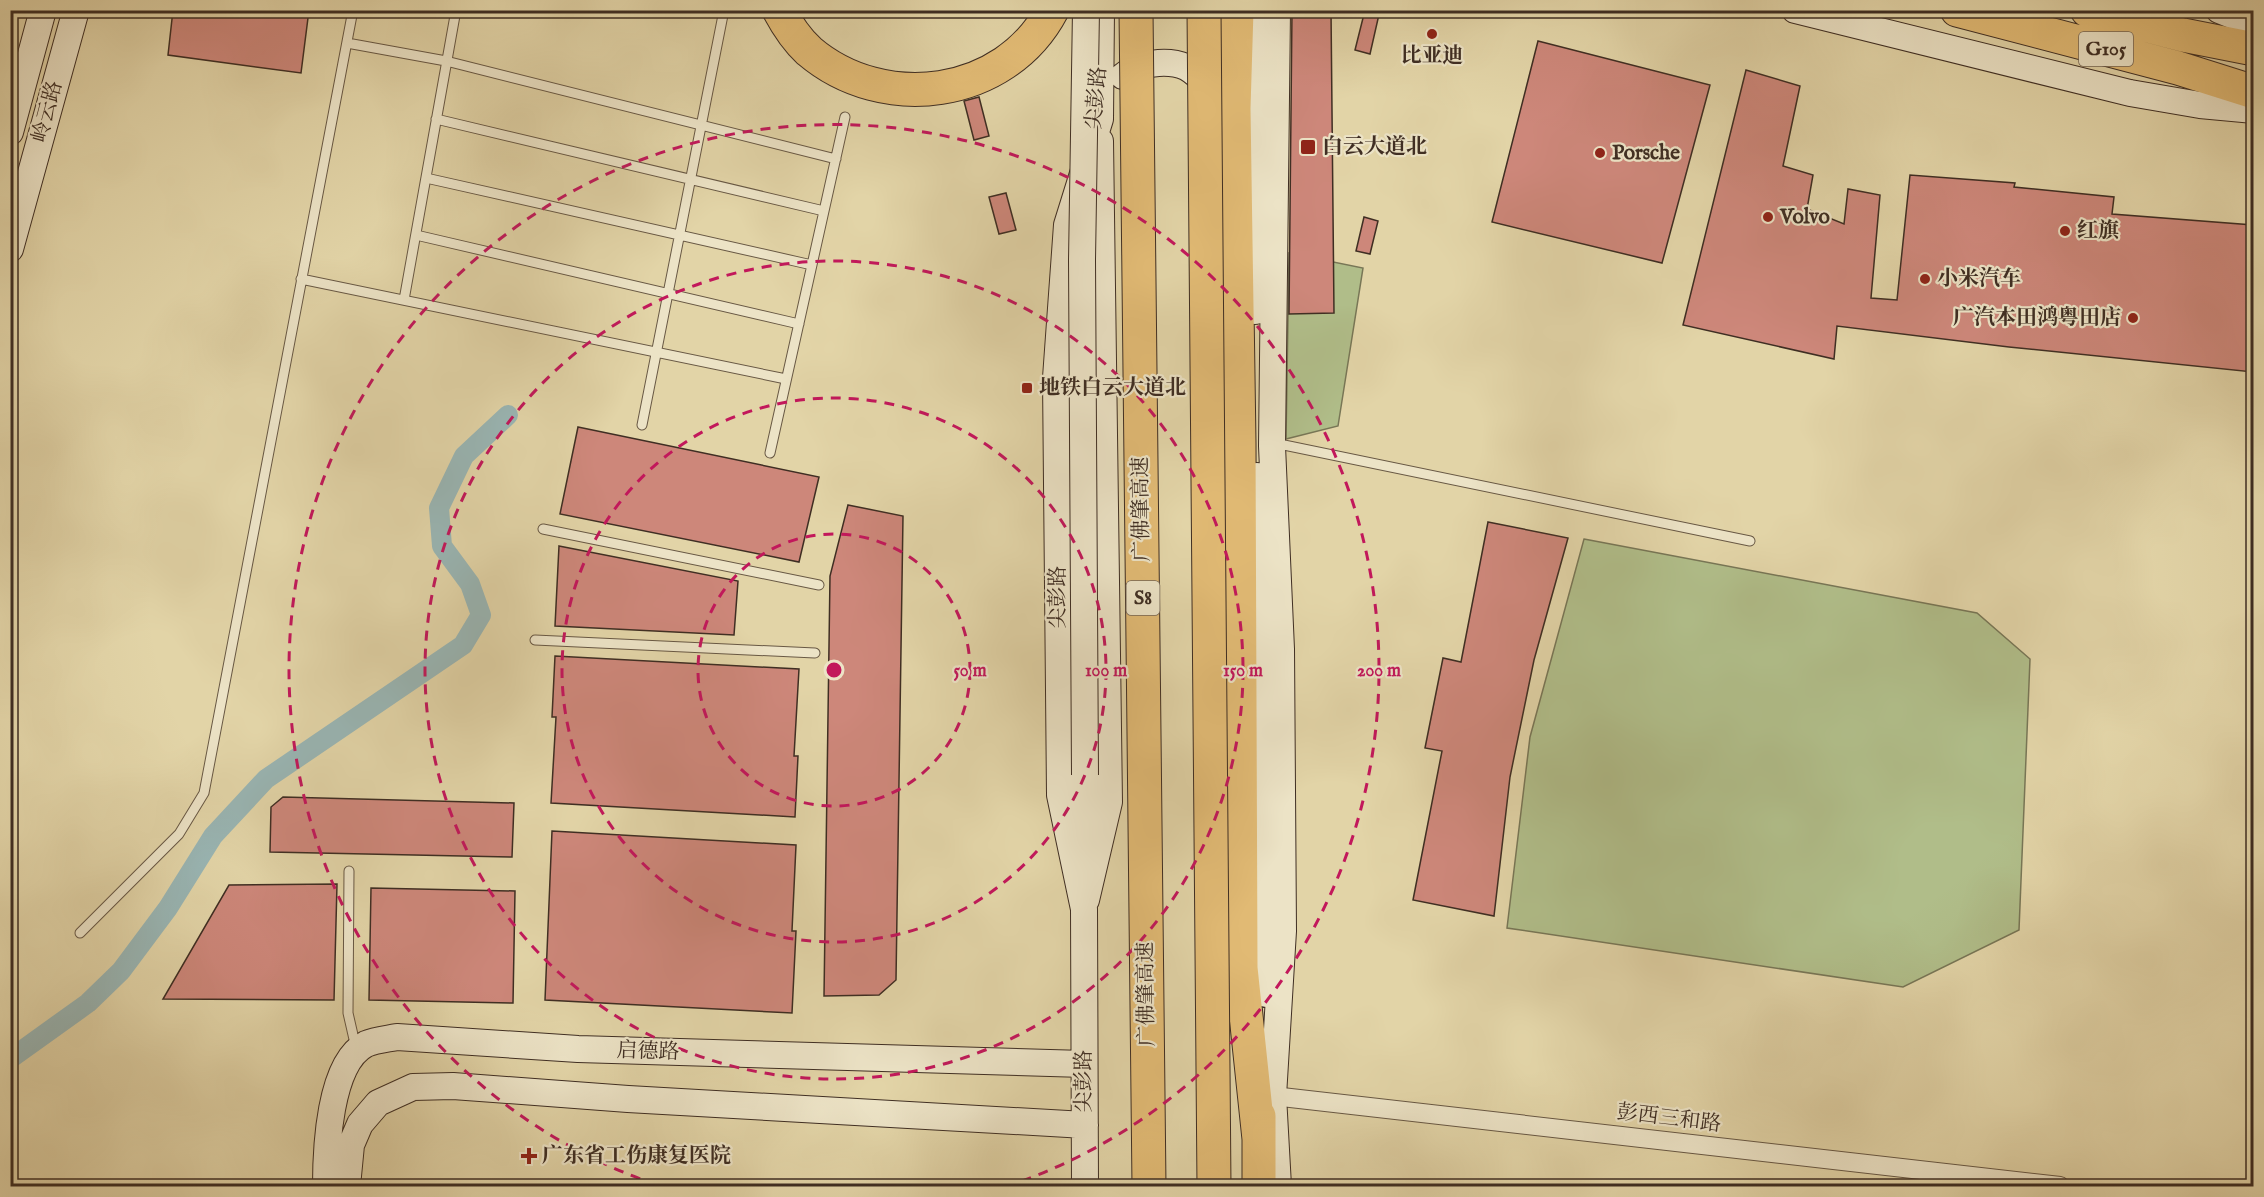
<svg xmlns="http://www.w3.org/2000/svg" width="2264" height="1197" viewBox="0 0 2264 1197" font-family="'IM FELL English','Noto Serif SC',serif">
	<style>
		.green { fill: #b0bd89; stroke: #787656; stroke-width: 1.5 }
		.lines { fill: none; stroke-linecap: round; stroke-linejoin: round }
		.canal { stroke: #99b5b3; stroke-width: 20 }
		.building { fill: #cd877a; stroke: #3f2e23; stroke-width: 1.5 }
		.lane-casing { stroke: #685844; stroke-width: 11 }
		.street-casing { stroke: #685844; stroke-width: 20 }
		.secondary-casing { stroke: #3f2e23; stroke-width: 28 }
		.highway-casing { stroke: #3f2e23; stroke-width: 35 }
		.lane { stroke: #ece3c6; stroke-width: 9 }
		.street { stroke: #ece3c6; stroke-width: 18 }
		.secondary { stroke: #ece3c6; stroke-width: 26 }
		.highway { stroke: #e1ba74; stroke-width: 33 }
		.secondary-bridge-casing { stroke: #3f2e23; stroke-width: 28; stroke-linecap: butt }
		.highway-bridge-casing { stroke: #3f2e23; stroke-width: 35; stroke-linecap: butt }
		.secondary-bridge { stroke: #ece3c6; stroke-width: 26 }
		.highway-bridge { stroke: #e1ba74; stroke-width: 33 }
		.ring { fill: none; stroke: #c2185b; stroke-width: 3; stroke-dasharray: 10 8 }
		.poi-dot { fill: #8f2418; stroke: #ece3c6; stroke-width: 2 }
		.labels { text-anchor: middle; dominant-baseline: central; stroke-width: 4.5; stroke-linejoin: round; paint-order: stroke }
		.shield { fill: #ece3c6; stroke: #736454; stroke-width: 1.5 }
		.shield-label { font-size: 20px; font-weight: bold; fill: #3f2e23 }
		.poi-label { font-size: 21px; font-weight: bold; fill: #3f2e23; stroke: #ece3c6; text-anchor: start }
		.street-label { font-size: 21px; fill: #3f2e23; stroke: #ece3c6 }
		.centre { fill: #c2185b; stroke: #ece3c6; stroke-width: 3 }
		.ring-label { font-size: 18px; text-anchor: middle; font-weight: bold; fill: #c2185b; stroke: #ece3c6; stroke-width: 4.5; stroke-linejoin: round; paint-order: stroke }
	</style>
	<rect width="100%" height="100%" fill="#e2d4a7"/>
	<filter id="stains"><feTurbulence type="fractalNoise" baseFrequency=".00333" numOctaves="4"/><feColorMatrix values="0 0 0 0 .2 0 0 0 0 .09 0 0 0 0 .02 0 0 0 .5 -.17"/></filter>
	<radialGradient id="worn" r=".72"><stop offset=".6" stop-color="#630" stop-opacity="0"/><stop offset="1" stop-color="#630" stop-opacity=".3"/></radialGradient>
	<path class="green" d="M1289,253L1363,268L1338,426L1286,439Z
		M1584,539L1977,613L2030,659L2019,930L1903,987L1507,928L1530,737Z"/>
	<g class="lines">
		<path class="canal" d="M10,1059L88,1003L121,971L168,908L213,836L266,779L463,645L481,615L470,584L442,546L439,508L464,456L508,415"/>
	</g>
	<path class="building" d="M173,10H309L301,73L168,55Z
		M1292,10H1331L1334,313L1289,314Z
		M1365,10H1380L1370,54L1355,50Z
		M1538,41L1710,85L1662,263L1492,222Z
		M1746,70L1800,86L1783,166L1813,175L1807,209L1844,224L1848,189L1880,195L1871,298L1897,300L1910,175L2015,183L2014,187L2114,197L2112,214L2253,225V372L2009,347L1837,326L1834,359L1683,325Z
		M979,97L989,136L974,140L964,101Z
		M1006,193L1016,230L999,234L989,197Z
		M1364,217L1378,221L1370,254L1356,251Z
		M578,427L819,477L799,562L560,514Z
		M848,505L903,516L896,980L879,995L824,996L830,576Z
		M1488,522L1568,538L1534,660L1510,777L1494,916L1413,900L1442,751L1425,748L1443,658L1461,662Z
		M559,546L738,581L734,635L555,626Z
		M555,656L799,669L794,756H798L795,817L551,803L556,717H552Z
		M283,797L514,803L512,857L270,852L271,807Z
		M552,831L796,845L792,931H796L792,1013L545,1000Z
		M337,884L334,1000L163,999L229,885Z
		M371,888L515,891L513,1003L369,1000Z"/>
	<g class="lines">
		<defs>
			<path id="lane" d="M347,43L446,61L836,159
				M436,119L824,211
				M426,178L812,265
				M416,235L799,324
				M301,279L786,379
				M404,300L456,10
				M642,425L724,10
				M1274,445H1284L1750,541
				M770,453L845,117
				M543,529L819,585
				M535,640L815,653
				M349,871L348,1013L356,1048
				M80,933L179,834L204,793L353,10"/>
			<path id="street" d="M1273,1096L2060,1186"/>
			<path id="secondary" d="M1253,10L1255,311
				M1277,10L1272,446L1281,649L1283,931L1273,1096L1278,1186
				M1795,10L2130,93L2200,105L2254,110
				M2219,10L2254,24
				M1123,76C1138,63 1167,59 1186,67C1195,72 1204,81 1211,88L1214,93
				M10,132L43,10
				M10,249L76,10
				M1257,476L1258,891L1266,994
				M1084,861L1085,775
				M1086,900L1109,802L1100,141
				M326,1186C326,1150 329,1063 366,1044C375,1040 387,1039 397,1037L578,1049L1084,1064
				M347,1186L351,1145L360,1124L378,1103L413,1087L453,1086L628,1099L1085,1125
				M1085,1186L1084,909L1060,795L1056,378L1067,225L1100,119L1101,10"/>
			<path id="highway" d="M779,10C787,25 797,40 809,51C883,114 1005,99 1052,10
				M1237,10L1234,108L1239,442L1241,968L1259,1139
				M1957,10L2178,68L2254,92
				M2087,10L2183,35L2254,49
				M1259,1116V1186"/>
		</defs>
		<use href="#lane" class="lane-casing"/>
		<use href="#street" class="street-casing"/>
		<use href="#secondary" class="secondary-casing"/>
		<use href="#highway" class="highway-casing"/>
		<use href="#lane" class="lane"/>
		<use href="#street" class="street"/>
		<use href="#secondary" class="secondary"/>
		<use href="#highway" class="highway"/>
		<defs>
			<path id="secondary-bridge" d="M1085,775L1082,260L1086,10"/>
			<path id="highway-bridge" d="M1136,10L1149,1186
				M1204,10L1214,1186"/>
		</defs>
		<use href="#secondary-bridge" class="secondary-bridge-casing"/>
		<use href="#highway-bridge" class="highway-bridge-casing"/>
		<use href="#secondary-bridge" class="secondary-bridge"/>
		<use href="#highway-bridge" class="highway-bridge"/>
	</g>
	<g class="ring">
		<circle cx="834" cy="670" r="136"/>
		<circle cx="834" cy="670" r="272"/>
		<circle cx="834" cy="670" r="409"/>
		<path d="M657 1185A545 545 0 1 1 1011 1185"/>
	</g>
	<g class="poi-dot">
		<circle cx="1432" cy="34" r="6"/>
		<rect x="1300" y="139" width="16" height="16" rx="3"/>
		<circle cx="1600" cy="153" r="6"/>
		<circle cx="1768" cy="217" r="6"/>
		<circle cx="2065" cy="231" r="6"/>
		<circle cx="1925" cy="279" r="6"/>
		<circle cx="2133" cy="318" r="6"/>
		<rect x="1021" y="382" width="12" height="12" rx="3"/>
		<path d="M526 1147h6v6h6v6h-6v6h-6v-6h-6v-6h6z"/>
	</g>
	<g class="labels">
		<g class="shield">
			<rect x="2079" y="32" width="54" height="34" rx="4.5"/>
			<rect x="1126.5" y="581" width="33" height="34" rx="4.5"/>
		</g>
		<g class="shield-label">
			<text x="2106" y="49">G105</text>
			<text x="1143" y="598">S8</text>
		</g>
		<g class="poi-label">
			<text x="1432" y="56" text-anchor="middle">比亚迪</text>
			<text x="1322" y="147">白云大道北</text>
			<text x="1612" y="153">Porsche</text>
			<text x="1780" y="217">Volvo</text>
			<text x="2077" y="231">红旗</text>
			<text x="1937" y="279">小米汽车</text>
			<text x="2121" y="318" text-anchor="end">广汽本田鸿粤田店</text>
			<text x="1039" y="388">地铁白云大道北</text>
			<text x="542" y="1156">广东省工伤康复医院</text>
		</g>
		<g class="street-label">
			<text transform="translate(1097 98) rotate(-85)">尖彭路</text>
			<text transform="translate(48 112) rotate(-75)">岭云路</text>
			<text transform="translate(1142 509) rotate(-91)">广佛肇高速</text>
			<text transform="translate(1058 597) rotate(-90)">尖彭路</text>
			<text transform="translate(1147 994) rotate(-91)">广佛肇高速</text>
			<text transform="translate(648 1052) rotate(2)">启德路</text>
			<text transform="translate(1084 1081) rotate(-90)">尖彭路</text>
			<text transform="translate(1669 1119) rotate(7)">彭西三和路</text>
		</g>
	</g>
	<circle cx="834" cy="670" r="9" class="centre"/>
	<g class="ring-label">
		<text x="970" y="676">50 m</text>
		<text x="1106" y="676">100 m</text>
		<text x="1243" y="676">150 m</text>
		<text x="1379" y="676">200 m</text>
	</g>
	<rect width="2264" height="1197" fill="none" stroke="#e2d4a7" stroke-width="36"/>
	<rect x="12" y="12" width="2240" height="1173" fill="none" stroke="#3f2e23" stroke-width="3"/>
	<rect x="18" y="18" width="2228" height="1161" fill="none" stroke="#3f2e23" stroke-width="1.5"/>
	<rect width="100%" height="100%" filter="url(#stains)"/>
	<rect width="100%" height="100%" fill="url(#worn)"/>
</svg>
